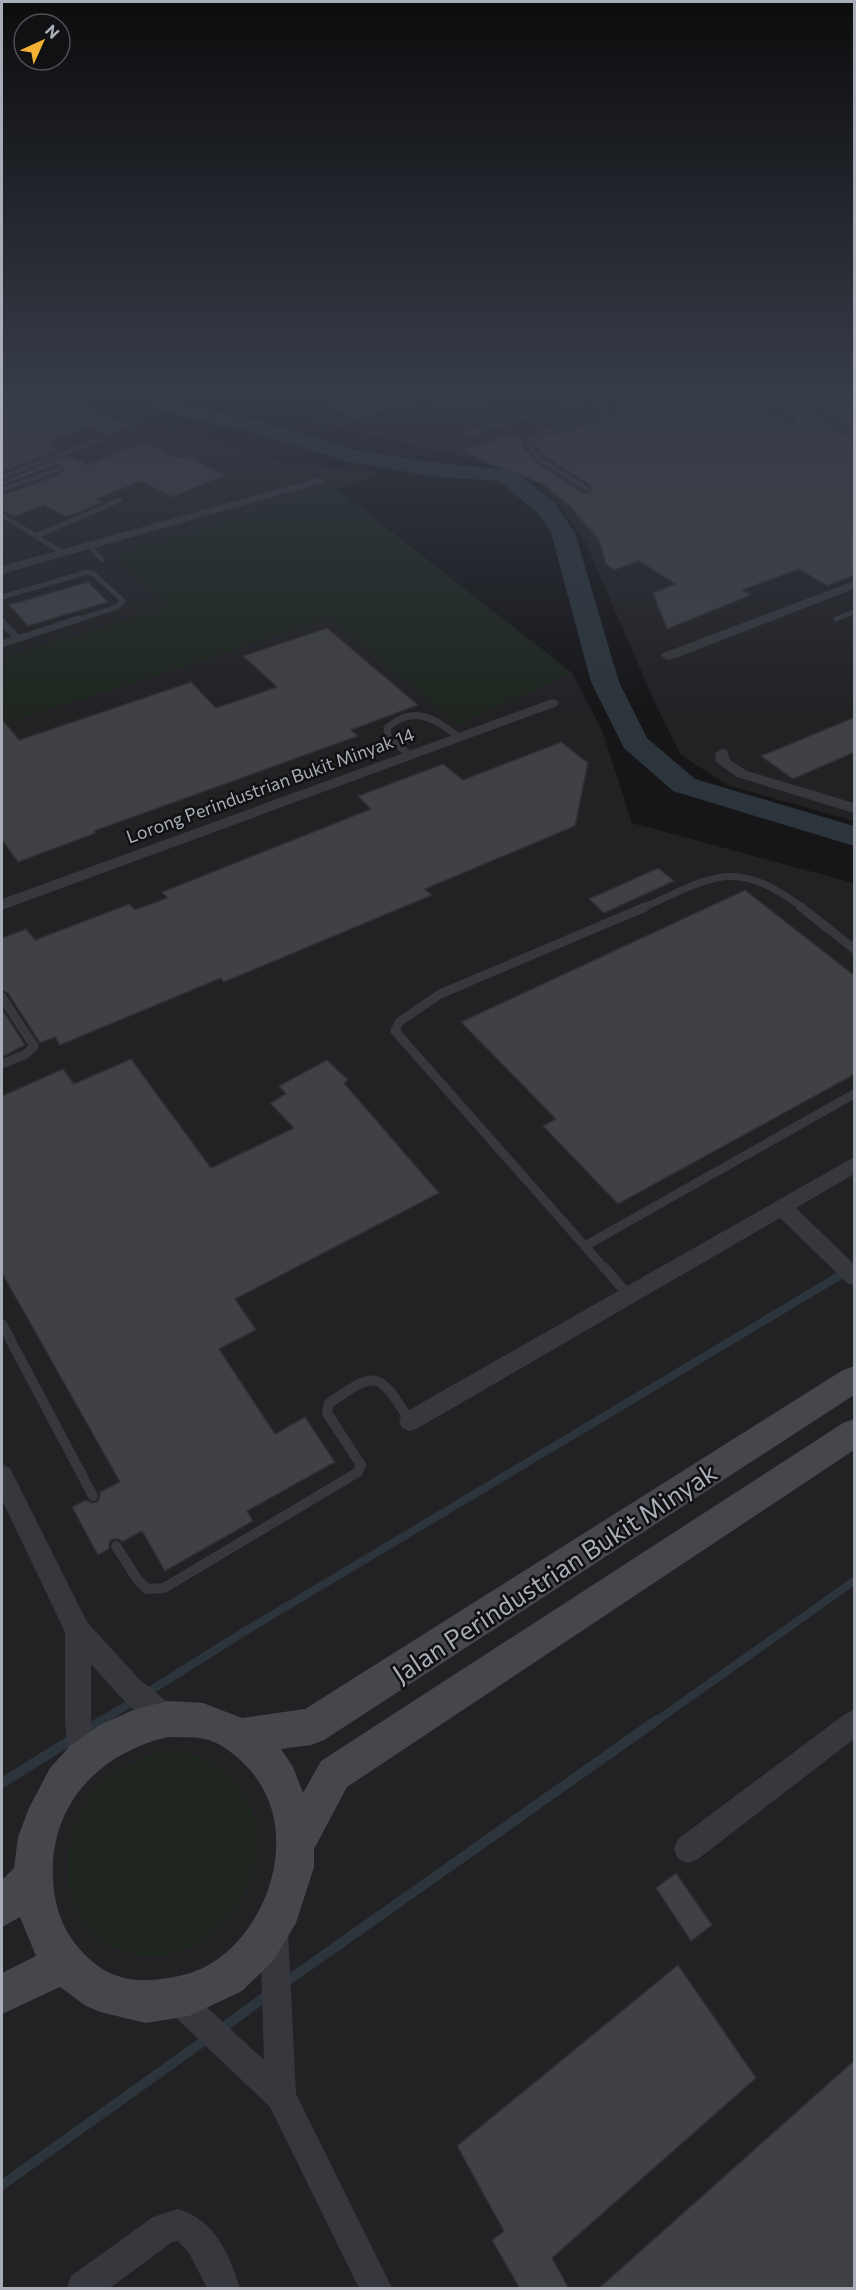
<svg xmlns="http://www.w3.org/2000/svg" width="856" height="2290" viewBox="0 0 856 2290" font-family="Commissioner,sans-serif">
	<style>
		.built { fill: #222225 }
		.green { fill: #1e261f }
		.lines { fill: none; stroke-linecap: round; stroke-linejoin: round }
		.stream-far2 { stroke: #2c353c; stroke-width: 7 }
		.stream-far1 { stroke: #2c353c; stroke-width: 8 }
		.stream { stroke: #2c353c; stroke-width: 10 }
		.river { fill: #2c353c; fill-rule: evenodd }
		.building { fill: #404145; stroke: #303034; stroke-width: 1.5 }
		.lane-far3 { stroke: #37383d; stroke-width: 5 }
		.lane-far2 { stroke: #37383d; stroke-width: 7 }
		.lane-far1 { stroke: #37383d; stroke-width: 9 }
		.lane { stroke: #37383d; stroke-width: 10 }
		.street { fill: #37383d; fill-rule: evenodd }
		.secondary { fill: #45474d; fill-rule: evenodd }
		.labels { text-anchor: middle; dominant-baseline: central; stroke-width: 5; stroke-linejoin: round; paint-order: stroke }
		.far-street-label { font-size: 18px; fill: #a8adb8; stroke: #111113 }
		.near-street-label { font-size: 26px; fill: #a8adb8; stroke: #111113 }
	</style>
	<rect width="100%" height="100%" fill="#161618"/>
	<path class="built" d="M2,392H73L157,423L275,461L381,474L336,489L572,673L602,730L632,823L854,883V2288H2Z
		M219,392H854V821L727,785L681,755L655,703L585,541L543,484L480,460L373,436L237,401Z"/>
	<path class="green" d="M336,488L572,673L457,725L331,619L2,725V658L169,606L114,554Z
		M158,1753C168,1754 180,1752 190,1754C205,1758 218,1767 229,1777C307,1852 205,1999 107,1944C50,1912 60,1828 99,1785C115,1768 137,1761 158,1753Z"/>
	<g class="lines">
		<path class="stream-far2" d="M851,1269L854,1267"/>
		<path class="stream-far1" d="M145,1694L242,1633L854,1267
			M100,1722L135,1700
			M655,1722L854,1581"/>
		<path class="stream" d="M84,1732L103,1720
			M2,1783L74,1738
			M283,1984L657,1720
			M220,2030L269,1994
			M2,2185L208,2038"/>
		<path class="river" d="M133,392H160L185,404L260,421L352,449L437,463L513,470L555,503L575,533L619,682L647,738L695,779L854,826V846L673,791L624,748L591,682L551,533L538,513L499,481L437,477L349,462L246,431L170,414L137,396Z"/>
	</g>
	<path class="building" d="M2,392H55L130,426L107,435L89,426L45,443L59,450L2,472V405L16,400Z
		M309,392H453L472,404L446,411L428,399L354,420Z
		M713,392L725,394L731,393L734,396L789,423H794L796,418L793,415L746,392H764L855,439V575L827,586L799,569L742,590L751,595L667,629L653,593L676,584L639,561L614,570L606,564L599,540L569,505L543,484L484,461L465,450L510,435L524,442V448L538,464L584,493L589,494L592,490L590,485L544,456L533,443L540,438L622,413L611,407L658,393L673,401Z
		M782,392H822L834,397L810,405Z
		M846,403L855,407V428L822,411Z
		M145,442L179,459L186,456L225,475L173,497L141,481L96,499L102,502L67,517L44,505L14,517L2,510V495L61,474L64,468L58,464L2,485V482L63,457L71,456L87,465Z
		M88,582L108,602L28,626L9,605Z
		M327,628L418,705L351,730L358,736L94,831L96,833L18,862L2,840V719L19,740L191,682L216,708L277,687L243,656Z
		M855,717V752L793,779L761,756Z
		M561,742L588,763L575,826L425,889L432,895L224,982L221,978L60,1045L55,1037L40,1043L8,993L2,990V938L26,929L35,940L129,904L135,910L167,898L162,892L371,809L358,796L443,764L463,780Z
		M658,868L674,881L604,913L589,899Z
		M745,890L855,976V1074L618,1204L543,1126L556,1119L461,1022Z
		M2,1009L25,1045L2,1057Z
		M131,1059L211,1168L294,1128L270,1103L286,1094L279,1086L327,1060L348,1080L344,1083L439,1193L235,1299L256,1330L219,1349L275,1434L305,1417L335,1462L247,1511L253,1521L165,1571L142,1531L122,1542L119,1539H112L109,1543V1549L98,1555L72,1507L86,1500L92,1503L97,1502L100,1497V1492L120,1482L2,1273V1096L63,1069L74,1084Z
		M676,1873L712,1925L691,1941L656,1888Z
		M678,1965L756,2078L552,2258L569,2289H520L492,2240L504,2231L457,2146Z
		M855,2060V2289H598Z"/>
	<g class="lines">
		<path class="lane-far3" d="M462,392L508,422
			M736,392L791,419
			M672,393L676,392
			M808,411L854,395
			M65,453L97,441
			M2,477L59,455
			M587,489L541,460L528,445L529,440L538,434L607,413L605,409L588,399
			M2,490L59,469
			M2,515L63,553
			M36,536L120,500
			M89,546L102,559
			M2,597L88,572L94,574L123,601L117,607L74,621
			M836,619L854,612"/>
		<path class="lane-far2" d="M2,622L18,639
			M2,644L78,619
			M410,755L388,737L387,728C414,704 435,719 459,737
			M642,908C714,877 732,856 803,908"/>
		<path class="lane-far1" d="M801,907L854,949
			M2,997L34,1046L26,1054L2,1064
			M585,1246L854,1094
			M605,1269L395,1031L399,1022L440,994L645,907"/>
		<path class="lane" d="M604,1267L628,1295
			M2,1324L93,1496
			M116,1546L137,1579L147,1589L164,1588L358,1472L361,1465L327,1413L329,1403C378,1370 378,1371 410,1421"/>
		<path class="street" d="M604,392H619L469,436H461L459,434Z
			M766,392H778L854,430V437Z
			M318,478L324,481L322,483L2,574V566Z
			M854,581V589L673,659L668,660L661,656L663,653Z
			M552,699L557,700L559,703L557,706L2,910V899Z
			M722,749L727,750L730,760L747,771L854,803V813L737,777L716,762L715,753Z
			M854,1157V1174L796,1208L854,1264V1285L847,1283L780,1218L418,1428L410,1431L402,1428L399,1421L402,1414Z
			M2,1465L10,1468L87,1622L139,1679L177,1710L181,1719L177,1728L168,1732C137,1719 113,1688 91,1664V1722L95,1761L91,1770L82,1774L73,1770L69,1761L65,1722V1632L2,1500Z
			M854,1710V1739L698,1859L688,1863L678,1859L674,1849L678,1839L845,1714Z
			M274,1917L284,1921L288,1931L296,2094L392,2288H359L270,2107L168,2010L163,2000L168,1990L178,1985L188,1990L264,2060L260,1931L264,1921Z
			M178,2209C215,2220 229,2254 240,2288H207L189,2253L178,2241L172,2242L110,2288H67L71,2276L153,2217Z"/>
		<path class="secondary" d="M854,1366V1395L324,1740L311,1745L281,1749L293,1767L303,1793L321,1761L843,1423L854,1419V1450L347,1787L314,1849V1867L296,1923L273,1961L242,1991L189,2016L146,2023L100,2012L86,2006L60,1987L2,2014V1973L36,1956L20,1917L2,1927V1880L14,1868L18,1837L29,1808L50,1768L70,1746L100,1725L133,1710L168,1701L203,1703L242,1718L305,1709L843,1370ZM168,1737C182,1738 196,1736 209,1740C224,1745 238,1757 249,1769C301,1826 273,1924 212,1963C195,1973 179,1977 160,1979C137,1983 111,1978 93,1962C66,1939 55,1913 53,1879C49,1805 99,1753 168,1737Z"/>
	</g>
	<linearGradient id="sky" x2="0" y2="1"><stop stop-color="#0c0c0d"/><stop offset="0.55" stop-color="#363c48"/><stop offset="1" stop-color="#363c48" stop-opacity="0"/></linearGradient>
	<rect width="856" height="712" fill="url(#sky)"/>
	<g class="labels">
		<g class="far-street-label">
			<text transform="translate(270 785) rotate(-20)">Lorong Perindustrian Bukit Minyak 14</text>
		</g>
		<g class="near-street-label">
			<text transform="translate(554 1572) rotate(-33)">Jalan Perindustrian Bukit Minyak</text>
		</g>
	</g>
	<rect width="856" height="2290" fill="none" stroke="#a8adb8" stroke-width="6"/>
	<g transform="translate(42 42) rotate(45)"><circle r="28" fill="#111113" stroke="#4d4f55" stroke-width="1.5"/>
	<path d="M0-4.5L10 22L0 15L-10 22Z" fill="#f2b134"/>
	<text y="-9" font-size="16" font-weight="bold" text-anchor="middle" fill="#a8adb8">N</text>
	</g>
</svg>
